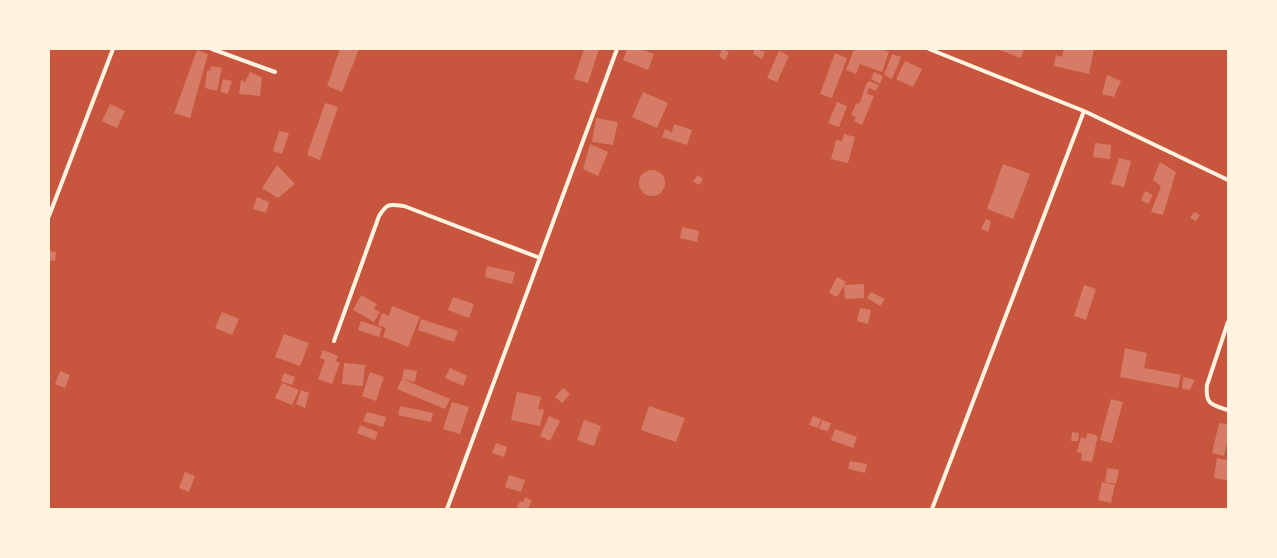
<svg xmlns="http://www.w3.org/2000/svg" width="1277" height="558" viewBox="0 0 1277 558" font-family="Jost,sans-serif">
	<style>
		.building { fill: #d67c66 }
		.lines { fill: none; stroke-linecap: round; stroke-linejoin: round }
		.minor { stroke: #fff3e0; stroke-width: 4 }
	</style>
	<rect width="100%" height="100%" fill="#c8553d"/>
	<path class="building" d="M340,49H359L342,92L327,86Z
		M584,49H599L588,83L574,79Z
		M627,49H640L654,54L648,70L623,60Z
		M722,49L729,52L725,60L719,56Z
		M755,49L765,52L762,59L753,54Z
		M854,49H880L889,52L882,72L860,64L856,74L846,70Z
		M997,49H1024L1021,58Z
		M1064,49H1094L1089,74L1054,66L1056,55L1062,57Z
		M197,50L208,54L190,118L174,113Z
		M779,51L789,56L777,82L767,78Z
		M835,53L847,58L832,98L820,94Z
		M892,54L901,57L892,79L884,75Z
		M905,61L922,69L913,87L896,79Z
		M211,66L222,68L217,91L205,88L207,71L210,70Z
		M250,72L262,77L260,96L239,94L241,80L245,82Z
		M874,72L883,76L880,84L871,79Z
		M1107,75L1121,81L1114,97L1102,94Z
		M223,79L232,81L228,94L220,92Z
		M869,81L879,85L876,91L869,88L867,94L874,96L862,125L854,121L856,117L851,115L856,104L860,103L866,84Z
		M643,92L668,103L657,128L632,117Z
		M837,102L847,106L839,127L828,123Z
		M325,103L338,107L320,160L307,155Z
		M110,104L125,111L117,128L102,121Z
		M596,118L618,122L613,145L592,142Z
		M674,124L692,130L687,145L662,137L665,129L672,132Z
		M279,131L289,133L282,154L273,151Z
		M844,134L855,137L848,163L831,159L836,140L842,141Z
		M1095,143L1111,145L1110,159L1093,157Z
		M590,144L608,152L598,176L583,169Z
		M1119,158L1131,161L1124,187L1111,184Z
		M1160,162L1176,172L1163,215L1151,212L1161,186L1153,180Z
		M1003,164L1030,174L1013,219L987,209Z
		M277,165L295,184L278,198L262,188Z
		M639 183a13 13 0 1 1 26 0a13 13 0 1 1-26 0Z
		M698,175L703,179L699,185L693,181Z
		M1145,191L1153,195L1148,204L1141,200Z
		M257,197L269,202L266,213L253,209Z
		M1194,212L1200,215L1196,221L1190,218Z
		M986,219L991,221L988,232L981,229Z
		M682,227L699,231L697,242L680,238Z
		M49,251L56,252L55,261L49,260Z
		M487,266L515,272L512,284L485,277Z
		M837,277L846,282L837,297L829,293Z
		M864,284V298L845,299L844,285Z
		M1084,285L1096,289L1086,320L1074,316Z
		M871,292L885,299L880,306L867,298Z
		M361,295L377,304L374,309L380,312L374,322L353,310Z
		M453,297L474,304L469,318L448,310Z
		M392,306L420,317L408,347L383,337L386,328L378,325L382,313L389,316Z
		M860,308L871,310L868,324L857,321Z
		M222,312L239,319L232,335L215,328Z
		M421,319L458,331L454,342L418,330Z
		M361,321L382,328L379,337L358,330Z
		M284,334L309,343L300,366L275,357Z
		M1125,348L1147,353L1144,368L1181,375L1178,388L1120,377Z
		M323,350L338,356L336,361L340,363L332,384L318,379L325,360L320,358Z
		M344,363L365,365L363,386L342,384Z
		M450,368L467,376L463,386L445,378Z
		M404,369L417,371L415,382L402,379Z
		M60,371L70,375L65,388L55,384Z
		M370,372L384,377L376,401L362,396Z
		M284,373L295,377L292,385L281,381Z
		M1183,377L1195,380L1190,390L1182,389Z
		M402,379L450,399L445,409L397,389Z
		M282,383L299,390L292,405L275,398Z
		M563,388L570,394L562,403L555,397Z
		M301,390L309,393L305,408L296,404Z
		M517,392L541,397L538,409L544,410L540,426L511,420Z
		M1111,399L1123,402L1112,443L1100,440Z
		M452,402L469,407L460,434L443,429Z
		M400,406L433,413L431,422L398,415Z
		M649,406L685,418L676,442L641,430Z
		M367,412L386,417L383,427L363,421Z
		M549,416L560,421L550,441L540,436Z
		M813,416L821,419L818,428L809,425Z
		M584,420L601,426L594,446L577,440Z
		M822,420L831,423L828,431L819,429Z
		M1219,423L1228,424V440L1224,456L1212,453Z
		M360,425L378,432L375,440L357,433Z
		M835,429L857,437L853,448L831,440Z
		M1072,432L1079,433L1078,441H1071Z
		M1087,433L1098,436L1092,462L1081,460L1082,453L1077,452L1081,437L1086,439Z
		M496,443L507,447L504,457L492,453Z
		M1217,458L1228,460L1227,480L1214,478Z
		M850,461L867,464L865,473L848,469Z
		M1107,468L1119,470L1116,484L1105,482Z
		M185,472L195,476L189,492L179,488Z
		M509,475L525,480L521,492L505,487Z
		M1102,482L1115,485L1111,503L1098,500Z
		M525,497L532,501L528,509L517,507L520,501L523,502Z"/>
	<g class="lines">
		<path class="minor" d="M212,49L275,72
			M929,49L1084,111L1228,180
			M49,216L113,49
			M1228,322L1207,385C1205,404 1211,405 1228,410
			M334,341L379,216C387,203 389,204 404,206L540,258
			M447,509L617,49
			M932,509L1084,111"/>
	</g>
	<rect width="1277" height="558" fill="none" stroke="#fff3e0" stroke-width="100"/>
</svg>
